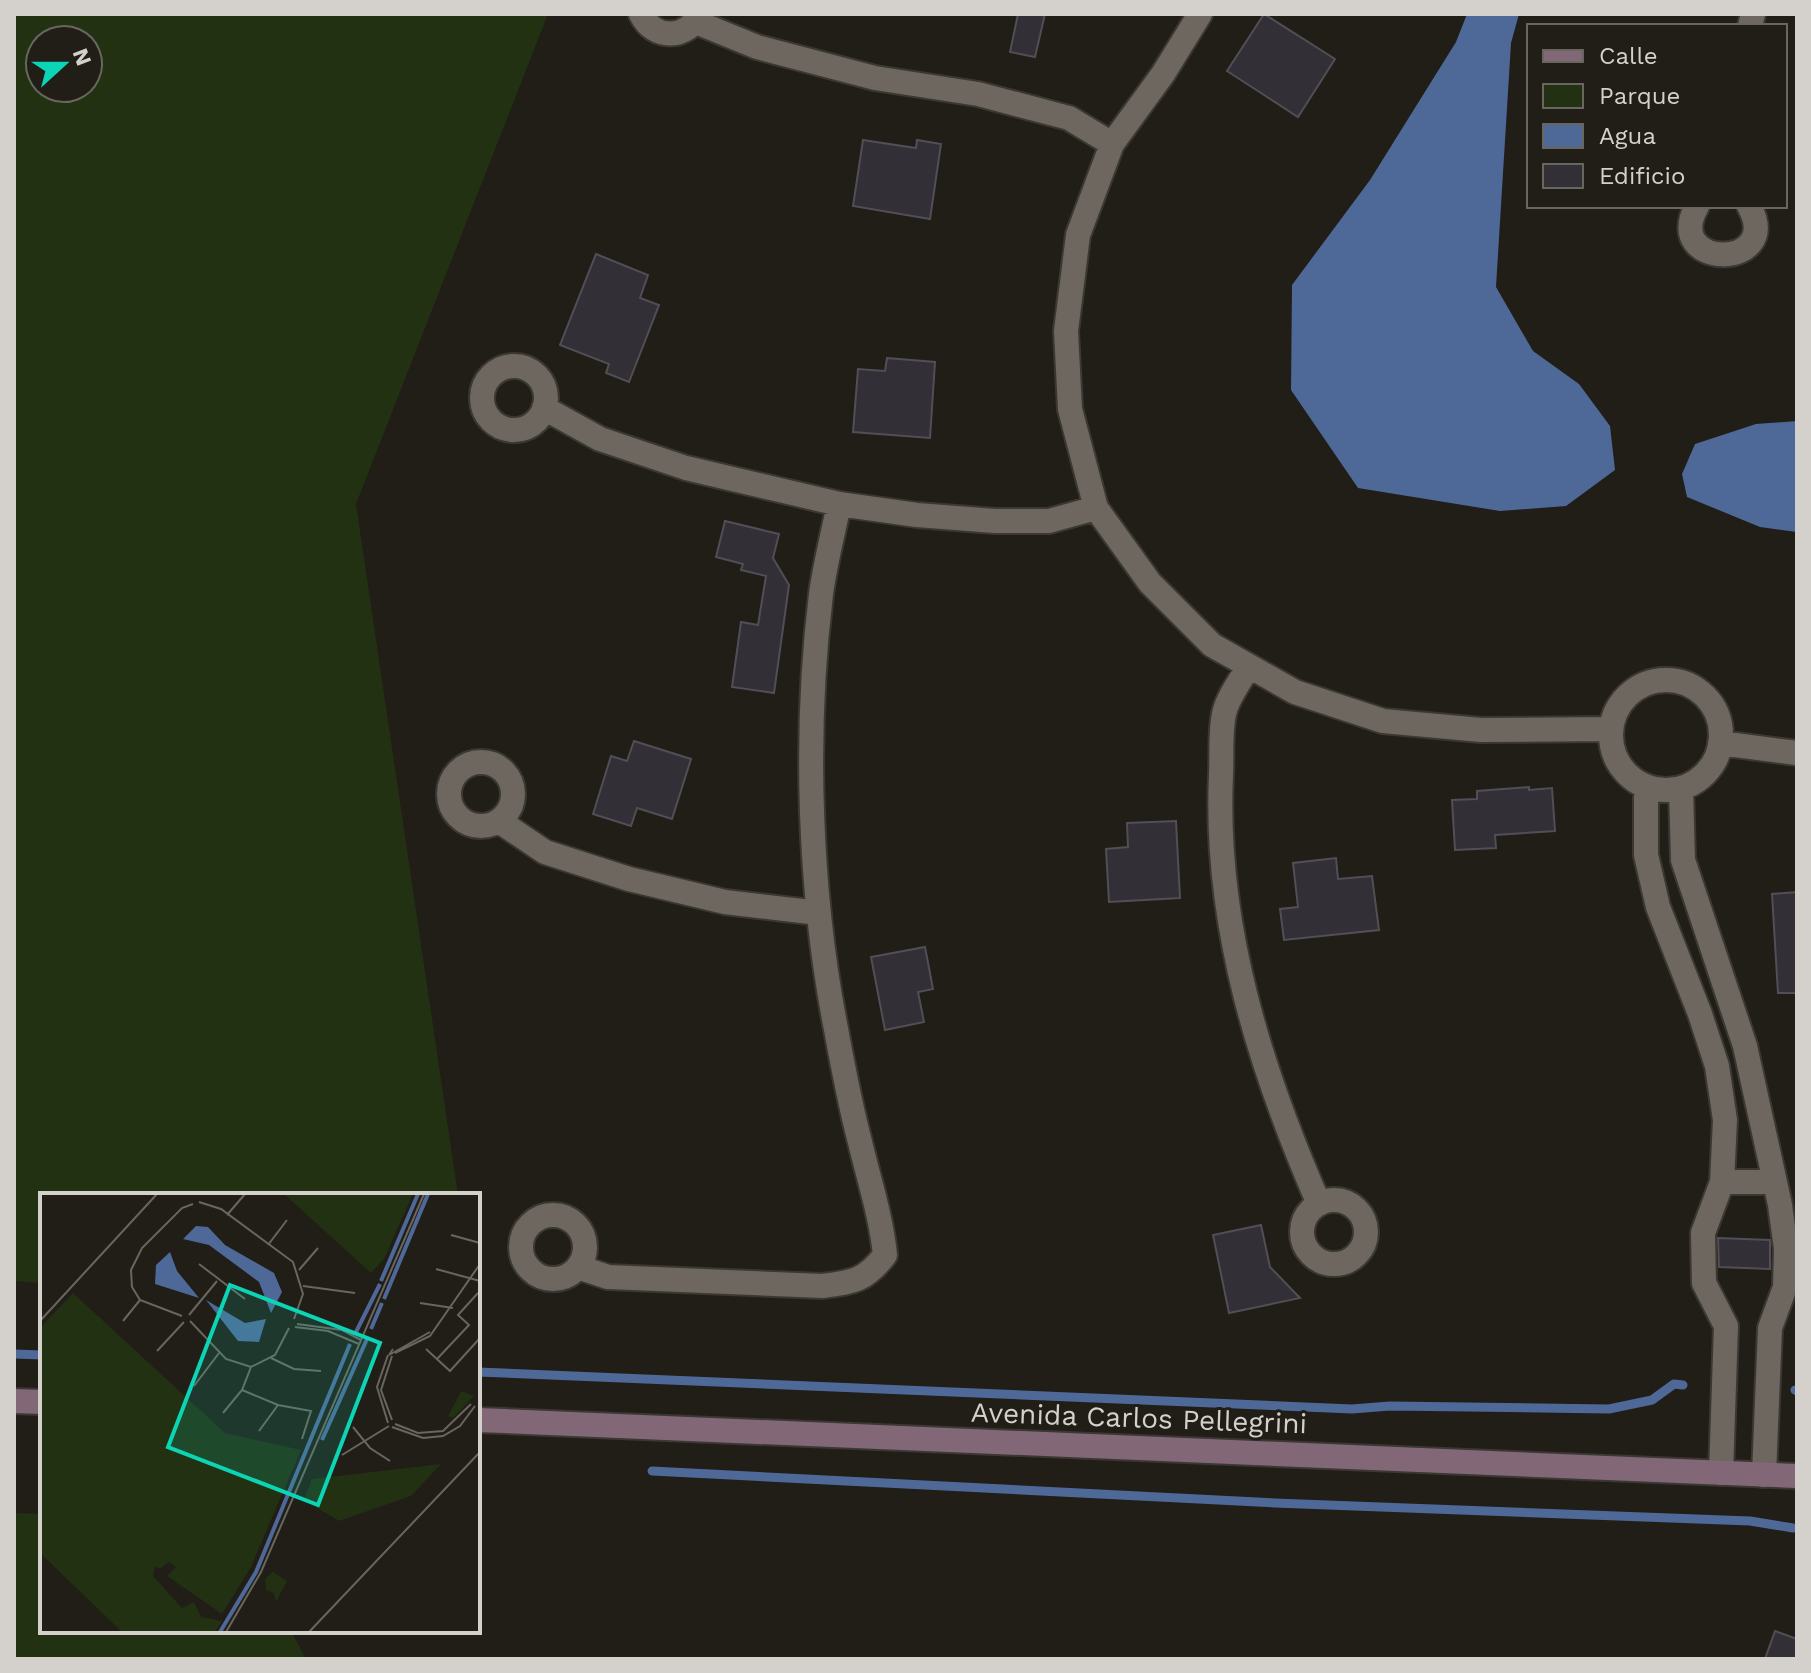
<svg xmlns="http://www.w3.org/2000/svg" width="1811" height="1673" viewBox="0 0 1811 1673" font-family="'Work Sans',sans-serif">
	<style>
		.green { fill: #223112; fill-rule: evenodd }
		.water { fill: #4e6998 }
		.lines { fill: none; stroke-linecap: round; stroke-linejoin: round }
		.stream { stroke: #4e6998; stroke-width: 9 }
		.building { fill: #322f36; stroke: #514e56; stroke-width: 2 }
		.minor-casing { stroke: #3b3733; stroke-width: 28 }
		.secondary-casing { stroke: #3b3733; stroke-width: 28 }
		.minor { stroke: #6d6760; stroke-width: 24 }
		.secondary { stroke: #826877; stroke-width: 24 }
		.labels { text-anchor: middle; dominant-baseline: central; stroke-width: 6; stroke-linejoin: round; paint-order: stroke }
		.street-label { font-size: 28px; fill: #d4d1cc; stroke: #211d17 }
		.inset-river { fill: none; stroke: #4e6998; stroke-width: 4 }
		.inset-road { fill: none; stroke: #69655f; stroke-width: 2 }
		.view { fill: #0bd5b5; fill-opacity: 0.15; stroke: #0bd5b5; stroke-width: 4 }
		.inset-edge { fill: none; stroke: #d4d1cc; stroke-width: 4 }
	</style>
	<rect width="100%" height="100%" fill="#211d17"/>
	<path class="green" d="M14,14H548L356,504L458,1195H42V1283L14,1281ZM40,40H88V88H40Z
		M14,1513L42,1514V1631H291L306,1659H14Z"/>
	<path class="water" d="M1467,14H1519L1511,43L1496,287L1533,351L1579,384L1610,426L1615,470L1566,506L1500,511L1358,488L1291,390L1292,285L1370,180L1456,42Z
		M1797,421V532L1760,527L1687,497L1682,474L1695,444L1756,424Z"/>
	<g class="lines">
		<path class="stream" d="M14,1354L42,1355
			M478,1372L1352,1409L1390,1406L1609,1409L1652,1400L1674,1384L1683,1385
			M1795,1390L1797,1391
			M652,1471L1275,1503L1750,1521L1793,1528"/>
	</g>
	<path class="building" d="M1018,14H1045L1035,57L1010,52Z
		M1264,14L1335,59L1298,117L1227,71Z
		M863,140L916,148L917,140L941,144L930,219L853,206Z
		M596,254L648,275L640,298L659,305L629,382L606,373L609,364L560,345Z
		M887,358L935,362L930,438L853,432L858,369L885,371Z
		M725,521L779,534L773,558L789,585L774,693L732,687L741,622L758,625L766,576L741,570L743,564L716,557Z
		M634,741L691,759L672,819L637,808L631,826L593,814L611,756L627,761Z
		M1529,787V790L1552,788L1555,831L1495,835L1496,848L1455,850L1452,800L1477,799V791Z
		M1176,821L1180,898L1109,902L1106,849L1128,847L1127,823Z
		M1336,858L1338,879L1372,876L1379,930L1284,940L1280,909L1298,907L1293,863Z
		M1797,892V993H1778L1772,894Z
		M925,947L933,989L918,992L924,1022L885,1030L871,957Z
		M1261,1225L1270,1267L1300,1298L1229,1313L1213,1235Z
		M1718,1238L1770,1240V1269L1719,1267Z
		M1775,1631L1797,1639V1659H1765Z"/>
	<g class="lines">
		<defs>
			<path id="minor" d="M641,14C654,41 687,39 700,14
				M1200,14L1163,74L1112,144L1078,235L1066,331L1070,409L1096,508L1150,583L1212,645L1295,692L1383,721L1481,730L1611,729
				M696,22L757,47L875,78L978,94L1069,118L1112,144
				M1750,26L1753,14
				M1697,206C1661,270 1785,271 1749,206
				M482 398a32 32 0 1 1 64 0a32 32 0 1 1-64 0Z
				M544,408L600,439L686,468L839,504L917,515L995,521H1049L1096,508
				M1249,666C1241,680 1227,698 1224,714C1220,733 1222,755 1221,775C1214,924 1260,1069 1319,1204
				M1611 735a55 55 0 1 1 110 0a55 55 0 1 1-110 0Z
				M1720,743L1797,753
				M449 794a32 32 0 1 1 64 0a32 32 0 1 1-64 0Z
				M1646,786V855L1658,907L1700,1014L1717,1066L1725,1120L1722,1182L1703,1233L1704,1283L1726,1326L1721,1473
				M1681,788L1683,860L1745,1046L1780,1205L1786,1249L1785,1287L1770,1328L1764,1475
				M499,821L545,852L629,879L725,902L819,913
				M1722,1182H1774
				M1302 1232a32 32 0 1 1 64 0a32 32 0 1 1-64 0Z
				M521 1247a32 32 0 1 1 64 0a32 32 0 1 1-64 0Z
				M578,1267L608,1277L822,1286C853,1282 865,1281 885,1255C881,1216 869,1180 860,1142C850,1105 843,1067 836,1029C809,892 804,733 821,594C825,564 833,534 839,504"/>
			<path id="secondary" d="M14,1401L42,1402
				M478,1420L1797,1476"/>
		</defs>
		<use href="#minor" class="minor-casing"/>
		<use href="#secondary" class="secondary-casing"/>
		<use href="#minor" class="minor"/>
		<use href="#secondary" class="secondary"/>
	</g>
	<g class="labels">
		<g class="street-label">
			<text transform="translate(1139 1418) rotate(2)">Avenida Carlos Pellegrini</text>
		</g>
	</g>
	<g transform="translate(40 1193)">
		<rect width="440" height="440" fill="#211d17"/>
		<path d="M244,1H373L344,66L331,80ZM33,100L185,240L261,257L211,374L182,421L127,383L136,374L129,369L120,376L115,373L113,383L142,415L154,409L161,424L182,428L175,439H82L0,360V135ZM421,198L434,203L413,225L408,223ZM401,271L371,303L299,328L264,307L272,286ZM233,379L247,388L236,409L234,400L226,397L225,386Z" fill="#223112"/>
		<path d="M156,33L168,34L185,52L234,80L242,99L231,120L219,89L169,52L143,46ZM130,59L137,78L159,105L115,91L116,72ZM166,107L205,130L226,126L219,149L198,148Z" fill="#4e6998"/>
		<path class="inset-river" d="M341,88L378,1M344,106L388,1M331,136L342,110M315,141L340,91M282,247L327,146M180,439L216,379L310,151"/>
		<path class="inset-road" d="M159,9L181,16L253,69L263,101L254,126M187,22L205,1M411,42L440,50M228,52L247,27M159,71L205,106M396,76L440,88M259,77L278,55M263,93L315,100M380,110L413,115M149,122L177,88M142,123L100,107L92,94L91,77L102,55L142,15L153,11M0,128L117,1M83,128L100,107M150,128L186,166L211,174L235,162L249,135M257,131L302,137L321,147M255,134L288,138L319,151M353,156L349,162L390,139M386,156L410,178L440,145M117,158L144,129M355,160L390,143L440,71M352,163L341,197L352,227M231,165L254,176L281,178M397,166L429,132L418,122L438,100M154,193L179,160M202,197L238,212L271,218L262,246M183,220L202,197L211,174M348,230L337,194L348,162M355,231L378,240L403,238L431,211M313,234L330,255L350,268M352,234L383,245L403,243L420,233L435,213M219,238L238,212M302,262L349,233M186,439L221,379L384,1M269,439L440,259"/>
		<path class="view" d="M190,92L340,150L278,312L128,254Z"/>
		<rect width="440" height="440" class="inset-edge"/>
	</g>
	<rect width="1811" height="1673" fill="none" stroke="#d4d1cc" stroke-width="32"/>
	<rect x="1527" y="24" width="260" height="184" fill="#211d17" stroke="#69655f" stroke-width="2"/>
	<rect x="1543" y="50" width="40" height="12" fill="#826877" stroke="#69655f" stroke-width="2"/>
	<text x="1599" y="64" font-size="24" fill="#d4d1cc">Calle</text>
	<rect x="1543" y="84" width="40" height="24" fill="#223112" stroke="#69655f" stroke-width="2"/>
	<text x="1599" y="104" font-size="24" fill="#d4d1cc">Parque</text>
	<rect x="1543" y="124" width="40" height="24" fill="#4e6998" stroke="#69655f" stroke-width="2"/>
	<text x="1599" y="144" font-size="24" fill="#d4d1cc">Agua</text>
	<rect x="1543" y="164" width="40" height="24" fill="#322f36" stroke="#69655f" stroke-width="2"/>
	<text x="1599" y="184" font-size="24" fill="#d4d1cc">Edificio</text>
	<g transform="translate(64 64) rotate(69)"><circle r="38" fill="#211d17" stroke="#69655f" stroke-width="2"/>
	<path d="M0-6L14 30L0 20L-14 30Z" fill="#0bd5b5"/>
	<text y="-12" font-size="22" font-weight="bold" text-anchor="middle" fill="#d4d1cc">N</text>
	</g>
</svg>
